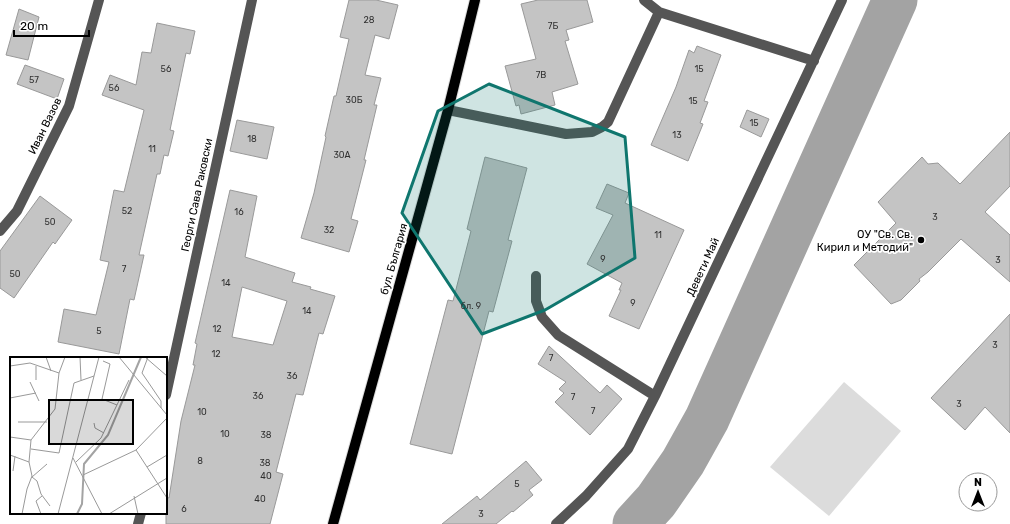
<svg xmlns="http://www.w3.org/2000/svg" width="1010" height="524" viewBox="0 0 1010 524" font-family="Rubik,sans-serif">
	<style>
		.green { fill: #dcdcdc }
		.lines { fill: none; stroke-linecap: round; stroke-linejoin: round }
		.river { stroke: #a3a3a3; stroke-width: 45 }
		.building { fill: #c4c4c4; stroke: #999; fill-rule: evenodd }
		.major-casing { stroke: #dbdbdb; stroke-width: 12 }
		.minor { stroke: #555; stroke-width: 10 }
		.major { stroke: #000; stroke-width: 10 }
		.marked { fill: #0f766e; fill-opacity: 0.2; stroke: #0f766e; stroke-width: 3; stroke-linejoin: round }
		.poi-dot { fill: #000; stroke: #fff; stroke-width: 1.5 }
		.labels { text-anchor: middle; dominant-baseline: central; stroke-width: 3.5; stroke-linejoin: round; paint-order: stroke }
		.number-label { font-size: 9px; fill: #313131 }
		.street-label { font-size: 11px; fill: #000; stroke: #fff }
		.poi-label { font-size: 11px; fill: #000; stroke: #fff; text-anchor: end }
		.inset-river { fill: none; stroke: #a3a3a3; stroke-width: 2 }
		.inset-road { fill: none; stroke: #999; stroke-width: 1 }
		.view { fill: #000; fill-opacity: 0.15; stroke: #000; stroke-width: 2 }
		.inset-edge { fill: none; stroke: #000; stroke-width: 2 }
	</style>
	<rect width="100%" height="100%" fill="#fff"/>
	<path class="green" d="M844,382L901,431L829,516L770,467Z"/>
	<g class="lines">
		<path class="river" d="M635,524L656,501L683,462L707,419L895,0"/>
	</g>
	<path class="building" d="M349,0H376L398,5L389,39L375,35L365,75L381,78L374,105H377L364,160H366L351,219L358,221L349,252L301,238L314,193L326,137L325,136L334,96H336L349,39L340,37Z
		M538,0H587L593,22L566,30L569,40L565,41L578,84L552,92L555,105L521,114L519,105L516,106L505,66L536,59L521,4Z
		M19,9L39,17L28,60L6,55Z
		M157,23L195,31L190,54L186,53L170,130L174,131L168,156L164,155L160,174H157L139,255H144L134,300L130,299L119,354L58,342L64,309L96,315L109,262L100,260L114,190L124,192L144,110L102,95L110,75L136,85L142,52L151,53Z
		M697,46L721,55L704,101L708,102L700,123L703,124L688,161L651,145L676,87L689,50L694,53Z
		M25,65L64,79L57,99L17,84Z
		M747,110L769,119L761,137L740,127Z
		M237,120L274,127L267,159L230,151Z
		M1010,132V186L985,212L1010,235V282L961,239L928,272L919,279L920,281L901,300L891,304L854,265L896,223L878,202L922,157L928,164L938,163L960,184Z
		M485,157L527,168L508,240L512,241L493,312L489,311L452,454L410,444L448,300L453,301L471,231L467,229Z
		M607,184L629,193L625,203L684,230L639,329L609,316L621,290H619L622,283L587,264L613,215L596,208Z
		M230,190L257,196L245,257L295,273L292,282L311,287L310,289L335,296L323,334L319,333L303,395L296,394L276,472L283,474L270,524H166V497L169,498L181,421L195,365H193L197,344L195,343ZM242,287L287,301L273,345L232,337Z
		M40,196L72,220L55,244L53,242L14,298L0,288V251Z
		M1010,314V433L985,407L965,430L931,398Z
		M549,346L600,393L607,385L622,399L590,435L555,402L564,393L559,389L566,382L538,364Z
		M526,461L542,480L529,490L533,495L513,512L512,511L496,524H442L477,496L480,500Z"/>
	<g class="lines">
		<defs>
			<path id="major" d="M333,524L448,110L475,0"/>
		</defs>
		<use href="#major" class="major-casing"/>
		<path class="minor" d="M644,0L659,12L814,61
			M448,110L566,134L592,132L602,127L608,122L659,12
			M0,231L17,211L69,106L99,0
			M536,276V301L542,317L558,335L655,396
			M166,395L252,0
			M138,524L141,513
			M556,524L586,496L628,449L655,396L842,0"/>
		<use href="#major" class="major"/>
	</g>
	<path class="marked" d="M489,84L625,137L635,258L545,310L482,334L402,213L438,111Z"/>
	<circle class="poi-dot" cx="921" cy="240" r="4"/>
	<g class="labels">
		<g class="number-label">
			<text x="369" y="20">28</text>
			<text x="553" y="26">7Б</text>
			<text x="166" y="69">56</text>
			<text x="699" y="69">15</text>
			<text x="541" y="75">7В</text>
			<text x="34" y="80">57</text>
			<text x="114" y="88">56</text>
			<text x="354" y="100">30Б</text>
			<text x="693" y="101">15</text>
			<text x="754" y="123">15</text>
			<text x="677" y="135">13</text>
			<text x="252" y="139">18</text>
			<text x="152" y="149">11</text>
			<text x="342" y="155">30А</text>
			<text x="127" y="211">52</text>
			<text x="239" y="212">16</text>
			<text x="935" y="217">3</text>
			<text x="50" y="222">50</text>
			<text x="329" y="230">32</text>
			<text x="658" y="235">11</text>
			<text x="603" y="259">9</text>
			<text x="998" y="260">3</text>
			<text x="124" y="269">7</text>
			<text x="15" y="274">50</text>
			<text x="226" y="283">14</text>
			<text x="633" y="303">9</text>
			<text x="471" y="306">бл. 9</text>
			<text x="307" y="311">14</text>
			<text x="217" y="329">12</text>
			<text x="99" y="331">5</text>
			<text x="995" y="345">3</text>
			<text x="216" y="354">12</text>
			<text x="551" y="358">7</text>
			<text x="292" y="376">36</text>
			<text x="258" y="396">36</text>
			<text x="573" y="397">7</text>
			<text x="959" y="404">3</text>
			<text x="593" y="411">7</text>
			<text x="202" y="412">10</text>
			<text x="225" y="434">10</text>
			<text x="266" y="435">38</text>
			<text x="200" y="461">8</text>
			<text x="265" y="463">38</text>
			<text x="266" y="476">40</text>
			<text x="517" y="484">5</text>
			<text x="260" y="499">40</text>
			<text x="184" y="509">6</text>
			<text x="481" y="514">3</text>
		</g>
		<g class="street-label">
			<text transform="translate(45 126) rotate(-64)">Иван Вазов</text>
			<text transform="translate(197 195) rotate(-78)">Георги Сава Раковски</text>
			<text transform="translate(394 259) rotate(-74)">бул. България</text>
			<text transform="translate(703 267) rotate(-65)">Девети Май</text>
		</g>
		<g class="poi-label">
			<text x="913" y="234">ОУ "Св. Св.<tspan x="913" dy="13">Кирил и Методий"</tspan></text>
		</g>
	</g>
	<g transform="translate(10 357)">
		<rect width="157" height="157" fill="#fff"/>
		<path class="inset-river" d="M67,157L72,147L74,107L98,78L131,0"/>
		<path class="inset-road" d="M36,0L41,14M70,0L71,23M109,0L157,58M135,0L157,19M138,0L132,16L151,44V51M93,4L100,7L92,42L107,48M0,9L20,6L49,16M26,9V23M20,25L29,44M0,41L26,36M8,65H37M84,66L85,71L94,76M0,80L21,83M21,92L49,96L64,26L84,19M126,93L157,141M0,98L19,105M63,101L92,157M66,105L91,81L119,23M37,107L22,120L27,124L31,137L40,149M137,110L157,98M3,114L5,99M73,118L126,93L157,61M124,139L128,157M12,157L17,132L22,119L19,105L21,83L45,52L49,16L55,0M31,157L26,144L32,139M48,157L89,0M99,157L157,121"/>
		<path class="view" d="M39,43H123V87H39Z"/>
		<rect width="157" height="157" class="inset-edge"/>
	</g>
	<g transform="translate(978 492)"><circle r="19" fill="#ffffff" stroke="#999999"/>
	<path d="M0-3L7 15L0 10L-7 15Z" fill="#000000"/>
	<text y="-6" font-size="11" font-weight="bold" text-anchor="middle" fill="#000000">N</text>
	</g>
	<path d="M14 30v6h75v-6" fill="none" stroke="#000000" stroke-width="2"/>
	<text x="20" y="30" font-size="12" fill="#000000" stroke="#ffffff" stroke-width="3" paint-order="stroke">20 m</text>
</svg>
